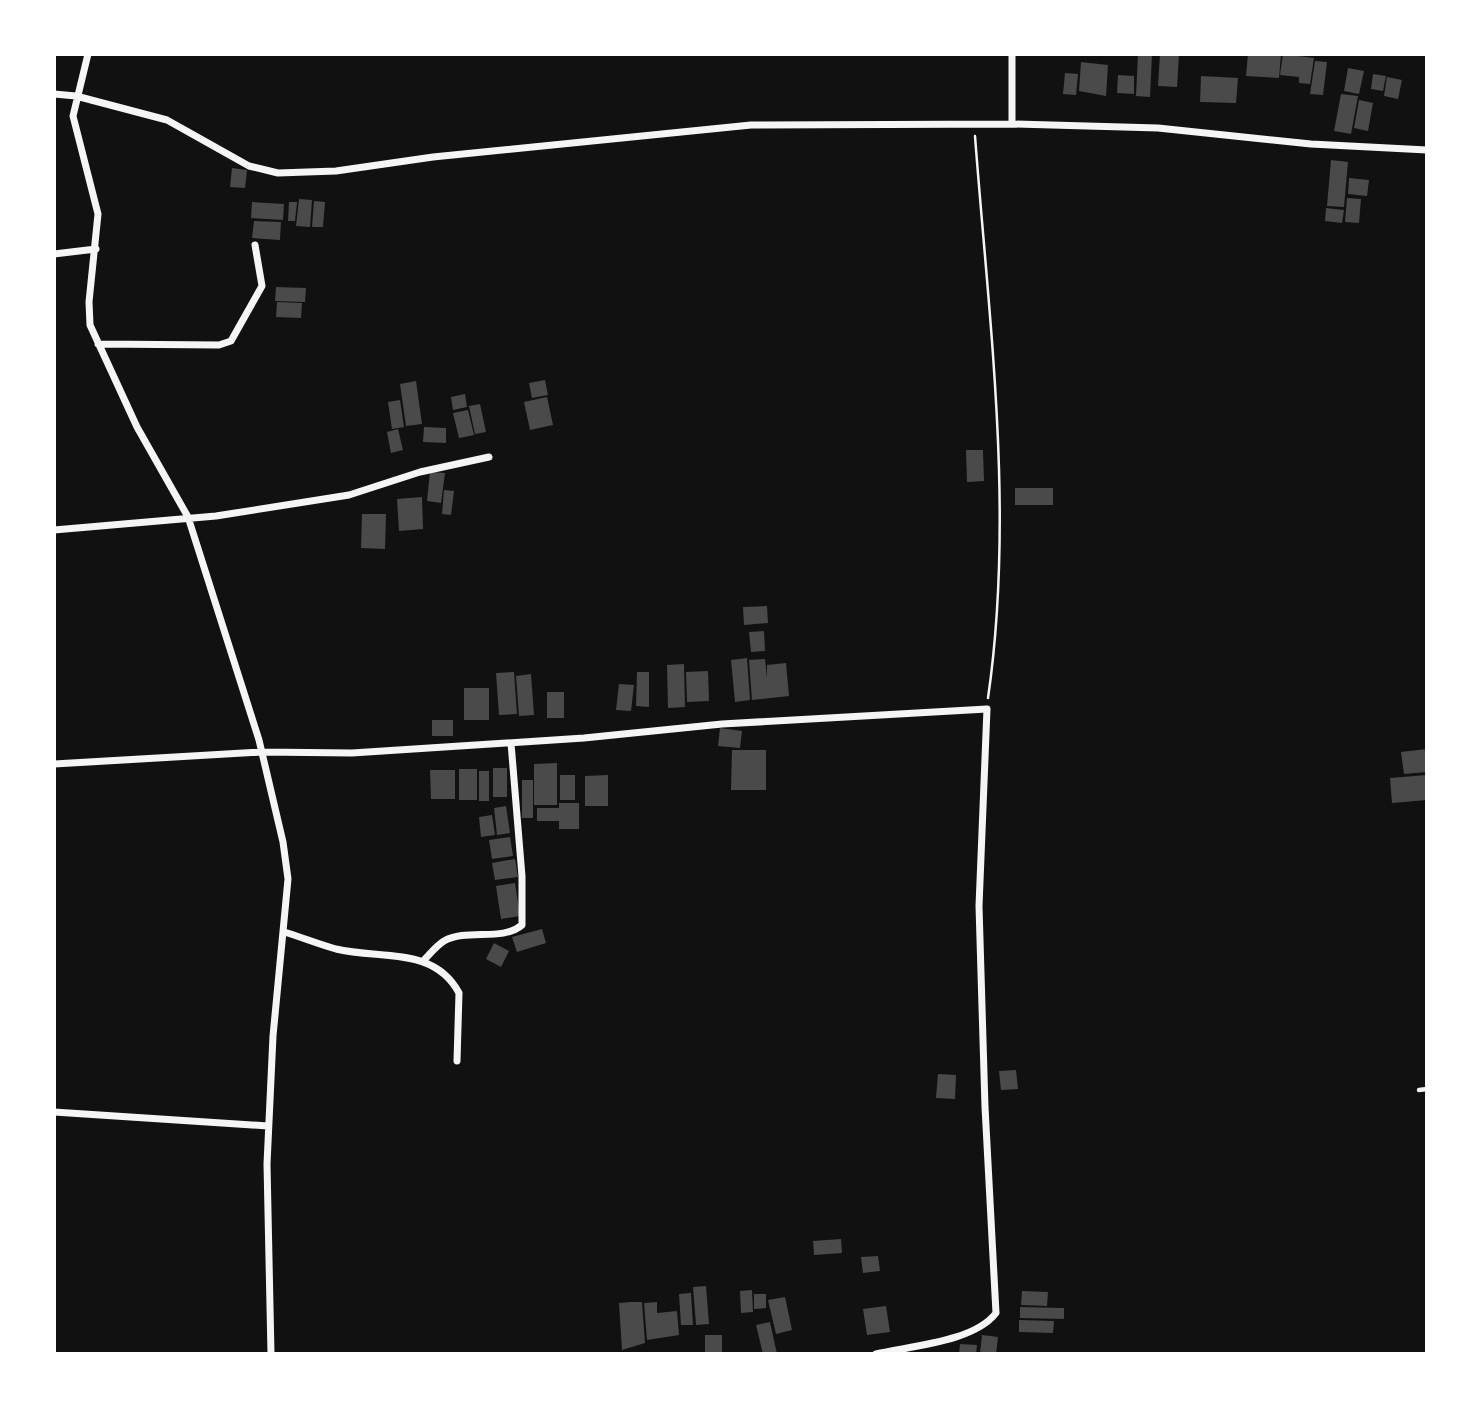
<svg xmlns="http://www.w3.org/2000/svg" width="1481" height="1408" viewBox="0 0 1481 1408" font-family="'Public Sans',sans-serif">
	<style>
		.building { fill: #4a4a4a }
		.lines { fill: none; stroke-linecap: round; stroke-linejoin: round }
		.path { stroke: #f5f5f5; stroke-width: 2.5 }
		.service { stroke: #f5f5f5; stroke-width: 4.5 }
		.minor { stroke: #f5f5f5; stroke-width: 7 }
	</style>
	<rect width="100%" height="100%" fill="#111"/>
	<path class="building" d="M1138,54H1152L1150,97L1136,96Z
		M1160,54H1179L1177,87L1158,86Z
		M1248,54H1281L1279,78L1246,76Z
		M1283,54L1314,58L1310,84L1299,83V77L1280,75Z
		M1315,61L1327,62L1323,95L1310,94Z
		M1081,62L1108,65L1106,96L1079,91Z
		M1348,68L1364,71L1359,94L1344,91Z
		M1065,73L1078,74L1076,95L1063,94Z
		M1373,74L1386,76L1383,91L1371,89Z
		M1118,75L1134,76V94L1117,93Z
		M1201,76L1238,78L1236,103L1200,102Z
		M1387,77L1402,80L1398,99L1384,96Z
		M1341,94L1358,96L1351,134L1334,131Z
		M1359,100L1373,103L1368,131L1354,128Z
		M1331,160L1348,162L1344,207L1327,206Z
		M232,168L247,170L245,188L230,187Z
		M1349,178L1369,180L1367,196L1348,194Z
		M1347,198L1361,199L1359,223L1345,222Z
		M299,199L312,200L310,227L296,226Z
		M314,201L325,202L323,227H312Z
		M252,202L284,204L283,220L251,218Z
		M289,202H297L295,221H288Z
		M1326,208L1344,210L1342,223L1325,221Z
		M254,221L281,222L280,240L252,238Z
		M276,287L306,288L305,302L275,301Z
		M277,302L302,303L301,318L276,317Z
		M545,380L548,395L532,398L529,383Z
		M416,381L422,424L406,426L400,384Z
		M465,394L467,407L453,410L451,397Z
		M547,397L553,425L530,430L524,402Z
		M400,400L404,427L392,429L388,402Z
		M480,404L486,432L475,434L469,406Z
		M468,410L474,435L459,438L453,413Z
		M424,427L446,428V443L423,442Z
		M398,429L403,450L391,453L387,432Z
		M966,450H983L984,481L967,482Z
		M430,472L445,473L441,503L427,501Z
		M1015,488H1053V505H1015Z
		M444,490L454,491L451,515L442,514Z
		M422,497L423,529L399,531L397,499Z
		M362,514H386L385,549L361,548Z
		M767,606L768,623L744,625L743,607Z
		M764,631L765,651L751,652L749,632Z
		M747,658L750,700L735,702L731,660Z
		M765,659L767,678V665L786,663L789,696L752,700L749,660Z
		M684,664L685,707L668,708L667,665Z
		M708,671L709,701L687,702L686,672Z
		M514,672L517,714L499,715L496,673Z
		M637,672H649V707L636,706Z
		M531,674L534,715L519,716L516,676Z
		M619,684L634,685L631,711L616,710Z
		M464,688H489V720H464Z
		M547,692H564V718H547Z
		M432,720H453V736H432Z
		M720,728L742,731L740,748L718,746Z
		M1427,749V772L1404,774L1401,752Z
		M732,750H766V790H731Z
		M557,763V805H534V764Z
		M493,768H507V797H493Z
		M459,769H477V800H459Z
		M430,770H455V799H431Z
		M479,771H489V801H479Z
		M560,775H575V800H560Z
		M608,775V806H585V776Z
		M1427,775V800L1392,803L1390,778Z
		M522,780H533V818H522Z
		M559,803H579V829H559V821H537V808H559Z
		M506,806L510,833L497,835L494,808Z
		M492,815L495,835L481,837L479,817Z
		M510,837L513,856L492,859L489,840Z
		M515,859L518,877L495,880L492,863Z
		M515,883L520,916L501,919L496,886Z
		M542,929L546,943L517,952L512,937Z
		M494,943L509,951L501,967L486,959Z
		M1016,1070L1018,1089L1001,1090L999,1071Z
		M938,1074L956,1075L955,1099L936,1098Z
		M841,1239L842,1253L814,1255L813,1241Z
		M878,1256L880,1271L863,1273L861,1257Z
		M706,1286L709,1324L696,1325L693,1287Z
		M752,1290L753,1312L741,1313L740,1291Z
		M1022,1291L1048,1292L1047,1306L1021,1305Z
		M691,1293L693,1325H681L679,1294Z
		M754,1294H766V1308L754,1309Z
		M785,1297L792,1330L776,1334L768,1300Z
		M631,1302H642L645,1343L622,1350L619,1303Z
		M657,1302V1313L677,1311L679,1335L647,1340L644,1303Z
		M886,1306L890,1332L867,1335L863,1309Z
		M1020,1307L1064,1308V1319L1020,1318Z
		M1019,1320L1054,1321L1053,1333L1019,1332Z
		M770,1322L777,1354H763L756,1325Z
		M705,1335H722V1354H705Z
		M982,1335L998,1337L996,1354H980Z
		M960,1344L977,1345L976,1354H959Z"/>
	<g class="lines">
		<path class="path" d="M975,136C989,322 1015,512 988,698"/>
		<path class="service" d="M1419,1090L1427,1089"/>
		<path class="minor" d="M88,54L73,116L98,214L89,302L90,325L137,427L188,517L259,740L283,842L288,879L273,1036L267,1164L271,1354
			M54,94L76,96L167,120L249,166L278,173L336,171L433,157L751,125L1012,124L1158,128L1311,144L1427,150
			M1012,124V54
			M54,254L96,249
			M98,344L219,345L231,341L262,286L255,245
			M54,530L216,516L349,495L420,472L489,457
			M54,764L262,752L352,753L584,738L722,724L987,709L979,906L985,1107L996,1313C974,1342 910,1346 876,1354
			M284,932C301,937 318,944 336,949C381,960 434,946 459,993L457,1061
			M423,961C430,954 436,946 444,941C467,928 502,942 522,925V876L511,743
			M54,1112L268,1126"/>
	</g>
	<rect width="1481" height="1408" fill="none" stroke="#ffffff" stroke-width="112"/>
</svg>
